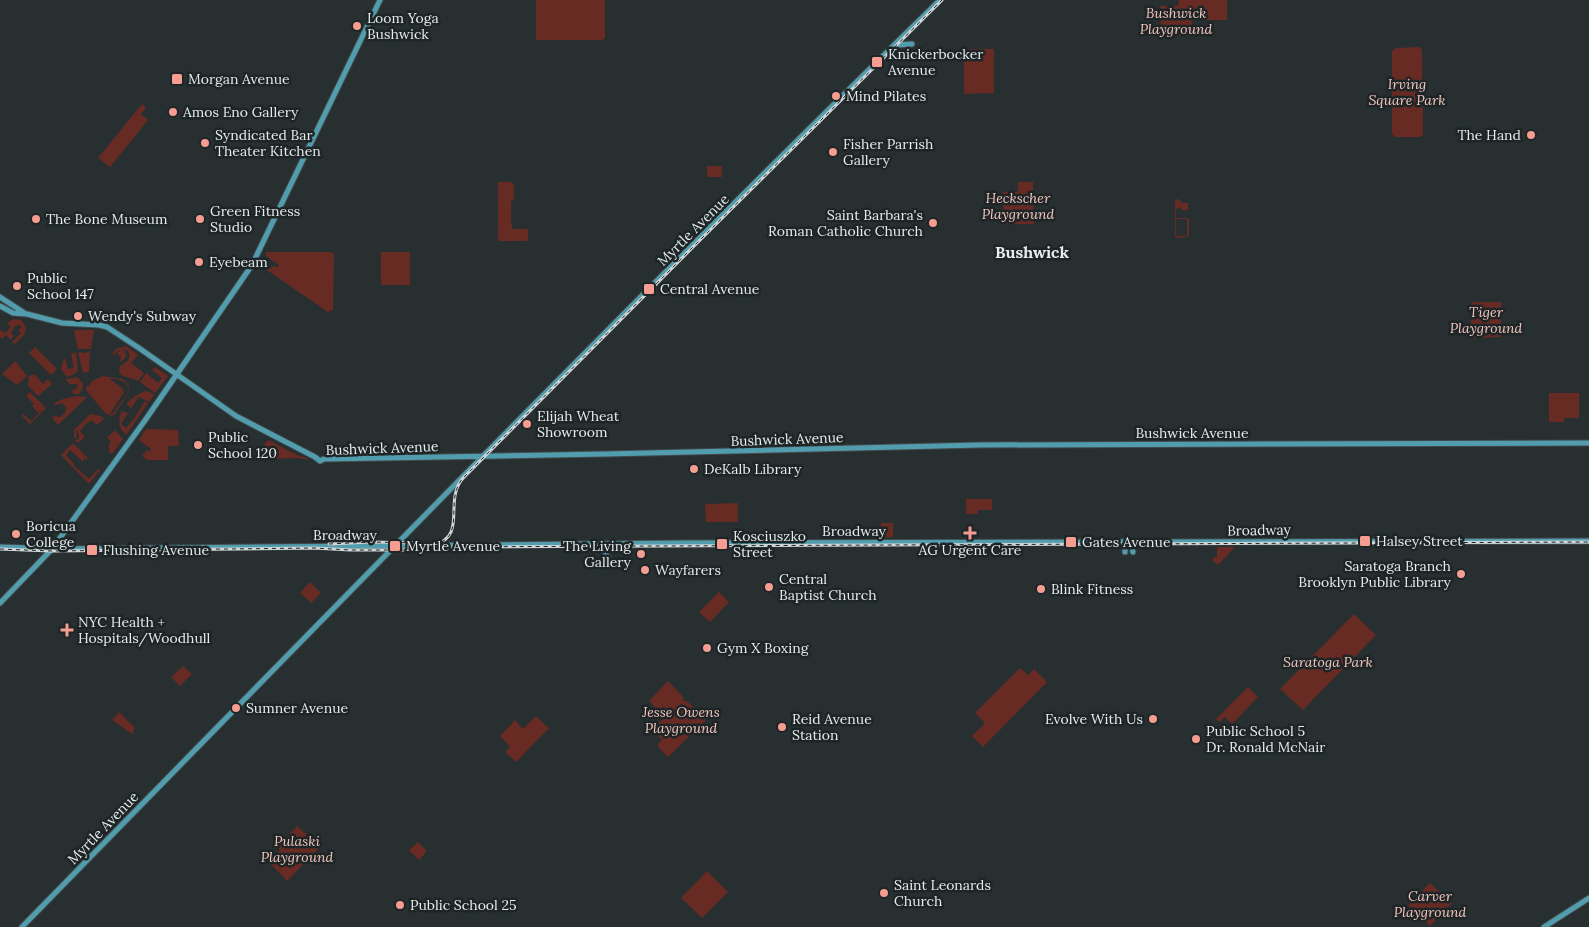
<svg xmlns="http://www.w3.org/2000/svg" width="1589" height="927" viewBox="0 0 1589 927" font-family="Lora,serif">
	<style>
		.green { fill: #682b24; fill-rule: evenodd }
		.lines { fill: none; stroke-linecap: round; stroke-linejoin: round }
		.major-casing { stroke: #434a4c; stroke-width: 7 }
		.major { stroke: #519dae; stroke-width: 5 }
		.rail-casing { stroke: #d1d7d8; stroke-width: 3 }
		.rail { stroke: #1e2527; stroke-width: 1; stroke-dasharray: 4; stroke-linecap: butt }
		.poi-dot { fill: #f59d90; stroke: #1e2527; stroke-width: 2 }
		.labels { text-anchor: middle; dominant-baseline: central; stroke-width: 5; stroke-linejoin: round; paint-order: stroke }
		.park-label { font-size: 14px; font-style: italic; fill: #f4c5bd; stroke: #1e2527 }
		.poi-label { font-size: 14px; fill: #e6ebec; stroke: #1e2527; text-anchor: start }
		.street-label { font-size: 14px; fill: #e6ebec; stroke: #1e2527 }
		.quarter-label { font-size: 16px; font-weight: bold; fill: #e6ebec; stroke: #1e2527 }
	</style>
	<rect width="100%" height="100%" fill="#272f31"/>
	<path class="green" d="M536,0H605V38L602,40H538L536,39Z
		M1179,0H1227V20H1192V36H1161L1160,6H1178Z
		M1419,47L1422,50L1423,135L1420,137H1395L1392,134V51L1396,48Z
		M964,49H994V93L964,94Z
		M142,104L146,108L141,114L148,120L110,167L98,158Z
		M707,166H722V177H707Z
		M498,182H511L514,184V199L511,201V223L513,229H528V240L526,241H499L498,240Z
		M1018,182H1033L1034,224H1004L1003,192H1018Z
		M1176,199L1180,200L1181,203H1188V210H1181V207L1176,209V218H1187L1189,219V235L1187,237L1176,238L1175,236V201ZM1176,219H1187V236H1176Z
		M266,252H331L334,254L333,310L328,312L258,264L260,261L271,268L274,266L277,267L279,265L266,256Z
		M381,252H410V285H381Z
		M1473,302H1501V337L1471,338V304Z
		M14,319L21,320L26,327L25,334L15,344L12,342L21,333L18,330L21,327L25,330L20,325L15,326L11,333L14,336L11,340L6,335L2,339L0,337V330L5,333L11,327L7,323Z
		M75,330H94L91,349H78L74,332Z
		M126,346L138,355L131,363L144,373L138,381L121,375L119,372L120,366C127,362 133,358 127,350L122,349L125,351L126,357L121,362L120,361L121,356L118,355L117,352L121,350H118L114,355L112,354L116,349Z
		M35,347L57,369L51,375L29,353Z
		M90,351L89,372L83,373L78,352L84,353Z
		M76,352L78,370L75,374L67,377L61,369L64,358H65L68,369L74,368L71,354Z
		M15,361L27,376L17,385L2,374Z
		M155,367L168,376L155,393L140,382L146,373L158,383L162,378L152,370Z
		M34,374L43,384L48,379L52,384L38,396L28,386L29,376Z
		M103,376L123,379L129,386L128,394L115,414L112,416L105,413L86,390V387L88,385L89,387L92,381ZM109,378C118,379 133,382 127,395C125,398 121,402 119,405C116,409 115,412 111,415L110,414L124,392L123,389Z
		M77,377C84,383 85,387 79,394H73L72,391L77,388V384H69L66,379Z
		M145,391L150,392L154,395L149,402L139,397L131,408L127,405V403L135,396Z
		M30,392L46,408L30,424L21,415L23,414L31,421L43,409L38,413L32,406L34,404L26,396Z
		M1549,393H1579V418H1564V422H1549Z
		M77,396L87,397L58,425L52,418L54,416L60,417L65,413L66,407L62,403L56,405L54,403L63,399Z
		M145,401L148,403L127,434H125C118,427 118,419 122,411L128,413L121,424L126,428L135,417Z
		M92,414L101,416L104,419L97,425L91,420L85,425L80,431L85,437L78,443L75,440L79,439L78,431H75L77,433L76,438H74V430L89,415Z
		M146,429L178,430L179,446H168V460H147L142,456L147,450L149,452L151,449L139,440Z
		M115,430L123,439L113,453H109V445L111,442L107,437Z
		M268,440L297,455L307,458L308,460L298,458L262,459V447Z
		M73,443L88,458L86,460L84,458L83,462L70,450L66,455L74,464V466L89,479L98,469L100,470L89,484L61,455Z
		M966,499H992V510H978V514H966Z
		M738,503V522H706L705,504Z
		M881,523H893V537H881Z
		M1217,547H1235L1218,565L1212,560L1214,557L1217,558Z
		M310,582L321,593L311,603L300,593Z
		M719,592L729,602L710,622L699,612Z
		M1354,614L1376,635L1303,710L1280,689Z
		M183,666L192,674L180,686L171,677Z
		M1020,668L1028,675L1034,669L1047,682L983,747L972,736L985,723L975,713Z
		M668,681L683,697L684,701H687L706,720L668,757L658,747V744L662,740L652,729L665,717L649,701Z
		M1248,687L1258,697L1232,724L1225,717L1220,722L1216,719Z
		M119,712L135,728L132,734L112,720Z
		M536,716L549,728L516,762L505,752L510,747L500,736L515,720L523,729Z
		M297,826L320,847L287,881L268,861L280,850L277,847Z
		M418,842L427,851L419,860L409,850Z
		M707,871L728,892L702,918L681,898Z
		M1430,883L1452,903L1430,926L1408,905Z"/>
	<g class="lines">
		<defs>
			<path id="major" d="M895,45L912,44
				M0,297L26,314
				M0,306L13,313L27,314L62,323L99,325L107,327L139,348L236,416L315,457L320,461L324,459L605,454L979,445L1589,443
				M1122,542L1125,547V552
				M604,543V551L609,559
				M0,547L57,549L682,543L1589,541
				M1133,552L1132,546L1135,542
				M0,603L52,549L146,419L252,265L380,0
				M22,927C326,616 629,304 940,0
				M1544,927L1589,898"/>
		</defs>
		<use href="#major" class="major-casing"/>
		<use href="#major" class="major"/>
		<defs>
			<path id="rail" d="M329,544L371,542L419,543
				M434,545C468,536 443,501 463,478L696,244L942,0
				M0,549L51,551L314,548L350,550H404L425,547L1589,542"/>
		</defs>
		<use href="#rail" class="rail-casing"/>
		<use href="#rail" class="rail"/>
	</g>
	<g class="poi-dot">
		<circle cx="357" cy="26" r="5"/>
		<rect x="871" y="56" width="12" height="12" rx="2.5"/>
		<rect x="171" y="73" width="12" height="12" rx="2.5"/>
		<circle cx="836" cy="96" r="5"/>
		<circle cx="173" cy="112" r="5"/>
		<circle cx="1531" cy="135" r="5"/>
		<circle cx="205" cy="143" r="5"/>
		<circle cx="833" cy="152" r="5"/>
		<circle cx="36" cy="219" r="5"/>
		<circle cx="200" cy="219" r="5"/>
		<circle cx="933" cy="223" r="5"/>
		<circle cx="199" cy="262" r="5"/>
		<circle cx="17" cy="286" r="5"/>
		<rect x="643" y="283" width="12" height="12" rx="2.5"/>
		<circle cx="78" cy="316" r="5"/>
		<circle cx="527" cy="424" r="5"/>
		<circle cx="198" cy="445" r="5"/>
		<circle cx="694" cy="469" r="5"/>
		<path d="M967.5 525.5h5v5h5v5h-5v5h-5v-5h-5v-5h5z"/>
		<circle cx="16" cy="534" r="5"/>
		<rect x="1359" y="535" width="12" height="12" rx="2.5"/>
		<rect x="1065" y="536" width="12" height="12" rx="2.5"/>
		<rect x="716" y="538" width="12" height="12" rx="2.5"/>
		<rect x="389" y="540" width="12" height="12" rx="2.5"/>
		<rect x="86" y="544" width="12" height="12" rx="2.5"/>
		<circle cx="641" cy="554" r="5"/>
		<circle cx="645" cy="570" r="5"/>
		<circle cx="1461" cy="574" r="5"/>
		<circle cx="769" cy="587" r="5"/>
		<circle cx="1041" cy="589" r="5"/>
		<path d="M64.5 622.5h5v5h5v5h-5v5h-5v-5h-5v-5h5z"/>
		<circle cx="707" cy="648" r="5"/>
		<circle cx="236" cy="708" r="5"/>
		<circle cx="1153" cy="719" r="5"/>
		<circle cx="782" cy="727" r="5"/>
		<circle cx="1196" cy="739" r="5"/>
		<circle cx="884" cy="893" r="5"/>
		<circle cx="400" cy="905" r="5"/>
	</g>
	<g class="labels">
		<g class="park-label">
			<text x="1176" y="13">Bushwick<tspan x="1176" dy="16">Playground</tspan></text>
			<text x="1407" y="84">Irving<tspan x="1407" dy="16">Square Park</tspan></text>
			<text x="1018" y="198">Heckscher<tspan x="1018" dy="16">Playground</tspan></text>
			<text x="1486" y="312">Tiger<tspan x="1486" dy="16">Playground</tspan></text>
			<text x="1328" y="662">Saratoga Park</text>
			<text x="681" y="712">Jesse Owens<tspan x="681" dy="16">Playground</tspan></text>
			<text x="297" y="841">Pulaski<tspan x="297" dy="16">Playground</tspan></text>
			<text x="1430" y="896">Carver<tspan x="1430" dy="16">Playground</tspan></text>
		</g>
		<g class="poi-label">
			<text x="367" y="18">Loom Yoga<tspan x="367" dy="16">Bushwick</tspan></text>
			<text x="888" y="54">Knickerbocker<tspan x="888" dy="16">Avenue</tspan></text>
			<text x="188" y="79">Morgan Avenue</text>
			<text x="846" y="96">Mind Pilates</text>
			<text x="183" y="112">Amos Eno Gallery</text>
			<text x="215" y="135">Syndicated Bar<tspan x="215" dy="16">Theater Kitchen</tspan></text>
			<text x="1521" y="135" text-anchor="end">The Hand</text>
			<text x="843" y="144">Fisher Parrish<tspan x="843" dy="16">Gallery</tspan></text>
			<text x="210" y="211">Green Fitness<tspan x="210" dy="16">Studio</tspan></text>
			<text x="923" y="215" text-anchor="end">Saint Barbara's<tspan x="923" dy="16">Roman Catholic Church</tspan></text>
			<text x="46" y="219">The Bone Museum</text>
			<text x="209" y="262">Eyebeam</text>
			<text x="27" y="278">Public<tspan x="27" dy="16">School 147</tspan></text>
			<text x="660" y="289">Central Avenue</text>
			<text x="88" y="316">Wendy's Subway</text>
			<text x="537" y="416">Elijah Wheat<tspan x="537" dy="16">Showroom</tspan></text>
			<text x="208" y="437">Public<tspan x="208" dy="16">School 120</tspan></text>
			<text x="704" y="469">DeKalb Library</text>
			<text x="26" y="526">Boricua<tspan x="26" dy="16">College</tspan></text>
			<text x="733" y="536">Kosciuszko<tspan x="733" dy="16">Street</tspan></text>
			<text x="1376" y="541">Halsey Street</text>
			<text x="1082" y="542">Gates Avenue</text>
			<text x="406" y="546">Myrtle Avenue</text>
			<text x="631" y="546" text-anchor="end">The Living<tspan x="631" dy="16">Gallery</tspan></text>
			<text x="103" y="550">Flushing Avenue</text>
			<text x="970" y="550" text-anchor="middle">AG Urgent Care</text>
			<text x="1451" y="566" text-anchor="end">Saratoga Branch<tspan x="1451" dy="16">Brooklyn Public Library</tspan></text>
			<text x="655" y="570">Wayfarers</text>
			<text x="779" y="579">Central<tspan x="779" dy="16">Baptist Church</tspan></text>
			<text x="1051" y="589">Blink Fitness</text>
			<text x="78" y="622">NYC Health +<tspan x="78" dy="16">Hospitals/Woodhull</tspan></text>
			<text x="717" y="648">Gym X Boxing</text>
			<text x="246" y="708">Sumner Avenue</text>
			<text x="792" y="719">Reid Avenue<tspan x="792" dy="16">Station</tspan></text>
			<text x="1143" y="719" text-anchor="end">Evolve With Us</text>
			<text x="1206" y="731">Public School 5<tspan x="1206" dy="16">Dr. Ronald McNair</tspan></text>
			<text x="894" y="885">Saint Leonards<tspan x="894" dy="16">Church</tspan></text>
			<text x="410" y="905">Public School 25</text>
		</g>
		<g class="street-label">
			<text transform="translate(693 230) rotate(-45)">Myrtle Avenue</text>
			<text x="1192" y="433">Bushwick Avenue</text>
			<text transform="translate(787 439) rotate(-2)">Bushwick Avenue</text>
			<text transform="translate(382 448) rotate(-2)">Bushwick Avenue</text>
			<text transform="translate(1259 530) rotate(-1)">Broadway</text>
			<text x="854" y="531">Broadway</text>
			<text x="345" y="535">Broadway</text>
			<text transform="translate(103 828) rotate(-46)">Myrtle Avenue</text>
		</g>
		<g class="quarter-label">
			<text x="1032" y="252">Bushwick</text>
		</g>
	</g>
</svg>
